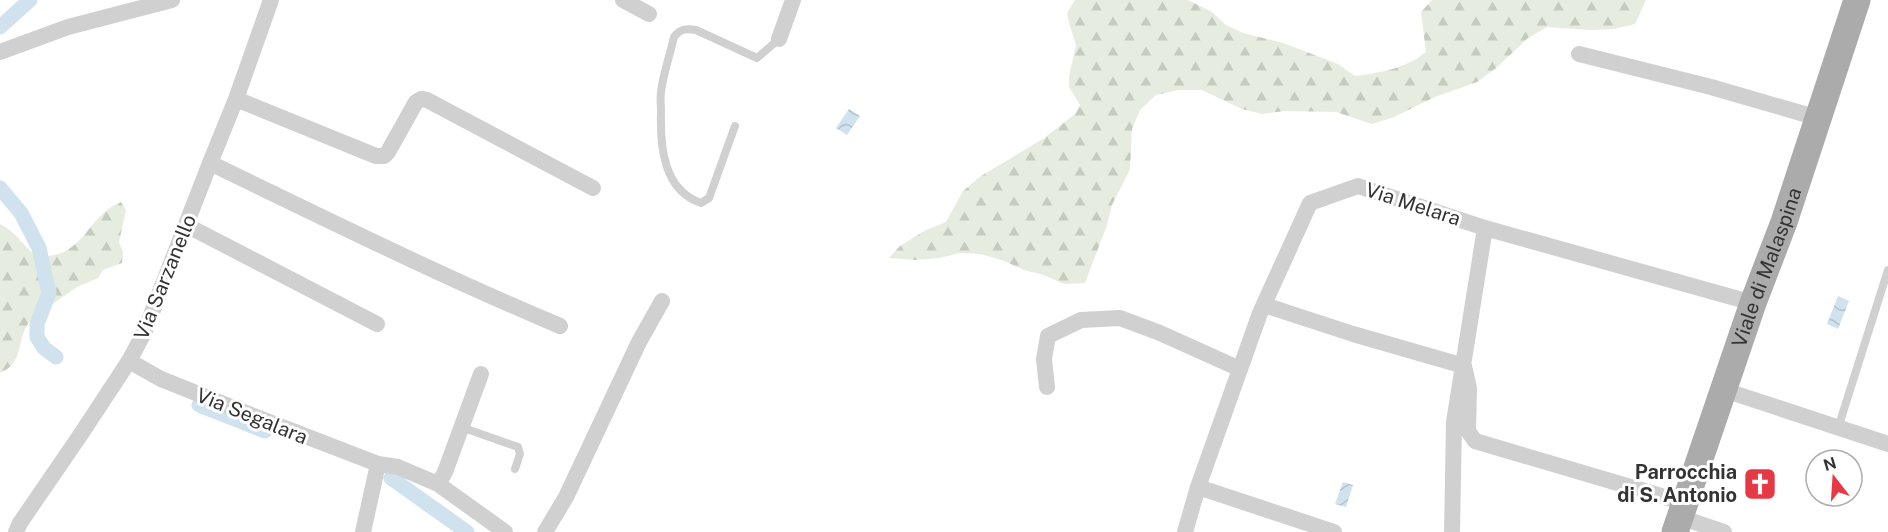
<svg xmlns="http://www.w3.org/2000/svg" width="1888" height="532" viewBox="0 0 1888 532" font-family="'Public Sans',sans-serif">
	<style>
		.forest { fill: url(#forest-firs) }
		.water { fill: url(#water-waves) }
		.lines { fill: none; stroke-linecap: round; stroke-linejoin: round }
		.canal { stroke: #cfe2ee; stroke-width: 15 }
		.service { stroke: #d0d0d0; stroke-width: 8 }
		.minor { stroke: #d0d0d0; stroke-width: 16 }
		.primary { stroke: #ababab; stroke-width: 27 }
		.labels { text-anchor: middle; dominant-baseline: central; stroke-width: 6; stroke-linejoin: round; paint-order: stroke }
		.street-label { font-size: 20px; fill: #333; stroke: #fff }
		.poi-label { font-size: 20px; font-weight: bold; fill: #333; stroke: #fff; text-anchor: end }
	</style>
	<defs>
		<pattern id="forest-firs" width="22" height="20" patternUnits="userSpaceOnUse" patternTransform="scale(1.5)"><rect width="22" height="20" fill="#e6ecdf"/><path d="M5 1l3.5 6h-7zM16 11l3.5 6h-7z" fill="#c6cbc0"/></pattern>
		<pattern id="water-waves" width="16" height="10" patternUnits="userSpaceOnUse" patternTransform="scale(1.5)"><rect width="16" height="10" fill="#cfe2ee"/><path d="M0 5q4-4 8 0t8 0" fill="none" stroke="#b2c2cd"/></pattern>
	</defs>
	<rect width="100%" height="100%" fill="#fff"/>
	<path class="forest" d="M1075,0H1188L1212,12L1226,25L1243,33L1283,43L1338,64L1355,76C1379,73 1407,68 1426,52L1421,12L1432,0H1646L1635,24L1614,29L1591,30L1547,27L1528,38L1495,69L1477,82L1435,97L1394,117L1372,124L1336,112L1284,111L1262,114L1242,109L1202,90H1179L1156,95L1140,110L1132,129L1130,169L1112,205L1107,225L1085,283L1064,284L1044,275L1024,270L1004,261L981,254L960,253L939,258L915,260L889,258L900,246L926,230L946,222L963,191L981,176L1043,139L1075,114L1080,105L1069,87V76L1076,45L1069,23L1067,13Z
		M121,202L126,210L119,242L123,252L122,263L103,270L98,278L77,287L44,310L35,313C31,320 25,327 23,334C18,351 19,365 0,373V224C18,232 24,250 41,258C48,256 57,255 64,252C87,240 96,211 121,202Z"/>
	<path class="water" d="M849,109L860,116L847,135L836,128Z
		M1838,296L1849,301L1838,329L1827,324Z
		M1343,482L1353,485L1346,507L1335,504Z"/>
	<g class="lines">
		<path class="canal" d="M0,27L30,0
			M0,188L21,213L39,248L49,293L37,324V337L44,348L56,357
			M199,405L265,431
			M391,478L467,532"/>
		<path class="service" d="M735,126L709,198L701,203C663,190 660,146 661,111C661,105 660,99 661,92C663,74 670,55 674,37C680,29 686,28 696,30L757,58L779,39
			M461,427L518,447L520,454L515,469
			M1838,428L1888,270"/>
		<path class="minor" d="M623,0L649,14
			M779,39L793,0
			M0,52L68,27L172,0
			M1579,54L1711,87L1818,118
			M236,99L376,156H384L388,152L416,102L421,99L427,100L593,188
			M210,163C326,219 441,276 560,326
			M186,225L377,324
			M1264,305L1353,334L1464,366L1469,388L1468,431L1475,441L1685,503
			M129,361L161,379L269,422L378,464L398,467L438,484L505,532
			M1047,387L1044,359L1048,336L1081,320L1120,318L1160,333L1240,369
			M1724,390L1888,444
			M438,484L445,472L481,374
			M1198,487L1334,532
			M1680,517L1724,532
			M16,532L20,523L81,434L129,361L144,333L210,163L236,99L271,0
			M363,532L378,464
			M545,532L566,497L639,342L662,301
			M1185,532L1198,487L1260,313L1310,203L1358,186L1485,228L1753,303
			M1452,532L1454,422L1485,228"/>
		<path class="primary" id="s1" d="M1675,532L1753,303L1784,222L1857,0"/>
	</g>
	<defs>
		<symbol id="church-square" viewBox="-11 -11 22 22"><rect x="-9" y="-9" width="18" height="18" rx="4" fill="#e63946" stroke="#fff"/><path d="M-1.2-6h2.4v3.5h3.3v2.4h-3.3V6h-2.4V-.1h-3.3v-2.4h3.3Z" fill="#fff"/></symbol>
	</defs>
	<g fill-rule="evenodd">
		<use href="#church-square" x="1741" y="465" width="38" height="38"/>
	</g>
	<g class="labels">
		<g class="street-label">
			<text transform="translate(1413 204) rotate(18)">Via Melara</text>
			<text stroke="none"><textPath href="#s1" startOffset="280">Viale di Malaspina</textPath></text>
			<text transform="translate(165 277) rotate(-68)">Via Sarzanello</text>
			<text transform="translate(252 416) rotate(22)">Via Segalara</text>
		</g>
		<g class="poi-label">
			<text x="1737" y="472">Parrocchia<tspan x="1737" dy="23">di S. Antonio</tspan></text>
		</g>
	</g>
	<g transform="translate(1834 478) rotate(343)"><circle r="28" fill="#ffffff" stroke="#adadad" stroke-width="1.5"/>
	<path d="M0-4.5L10 22L0 15L-10 22Z" fill="#e63946"/>
	<text y="-9" font-size="16" font-weight="bold" text-anchor="middle" fill="#333333">N</text>
	</g>
</svg>
